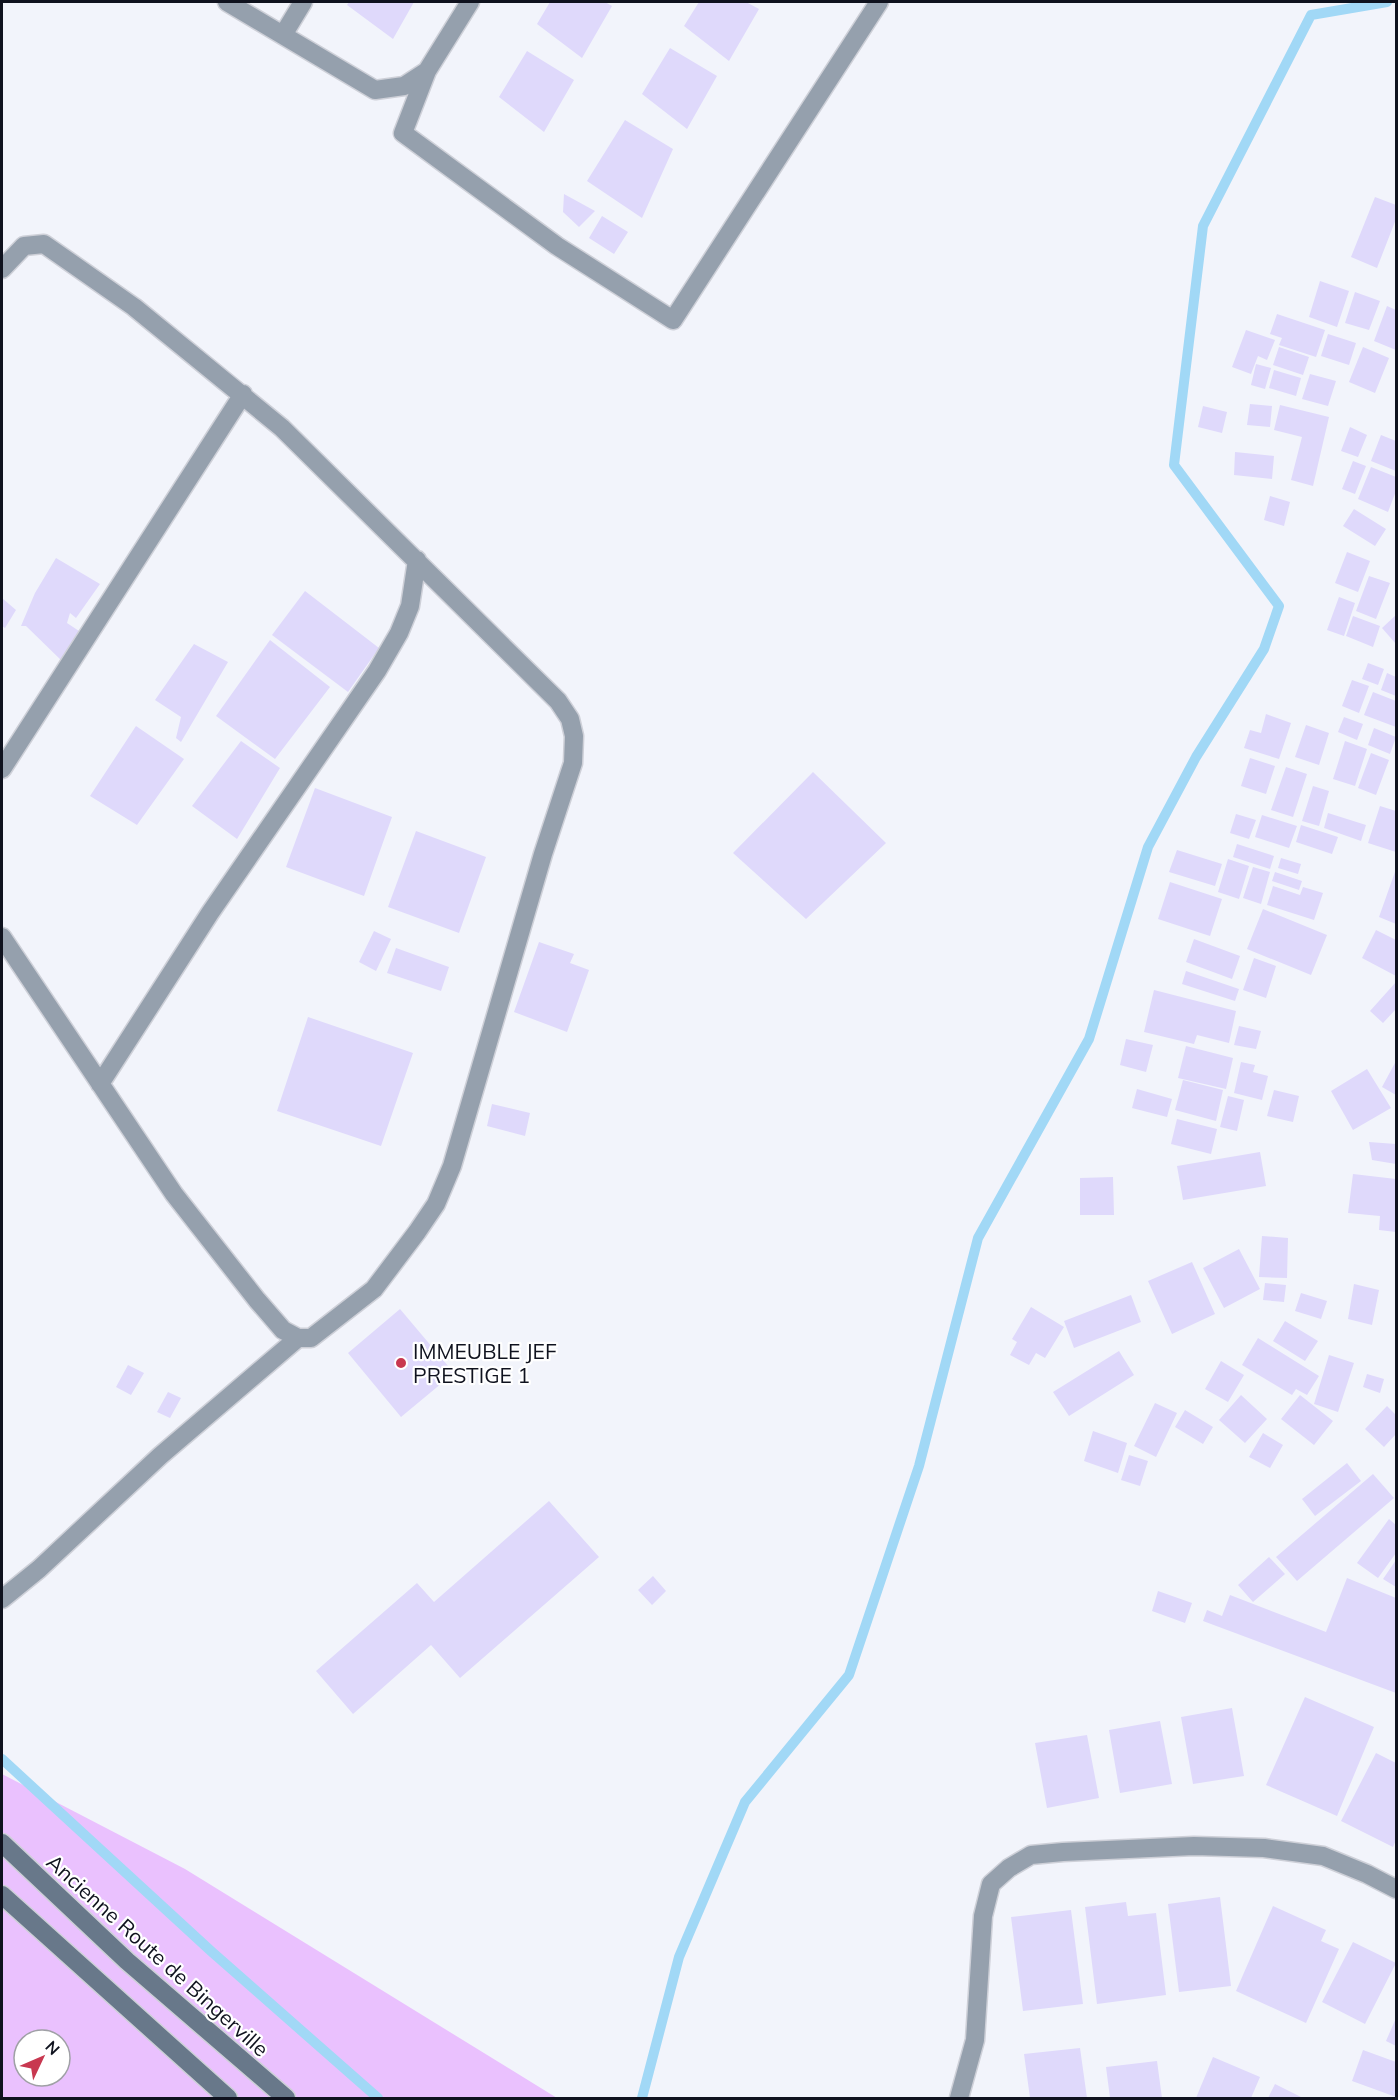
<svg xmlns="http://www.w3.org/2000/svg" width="1398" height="2100" viewBox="0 0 1398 2100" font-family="Mulish,sans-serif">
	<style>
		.green { fill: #eac1fe; fill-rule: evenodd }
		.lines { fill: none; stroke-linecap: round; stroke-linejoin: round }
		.stream { stroke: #a1d8f6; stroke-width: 10 }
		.building { fill: #dfd9fb }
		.street-casing { stroke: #ced0d8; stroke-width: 21 }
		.secondary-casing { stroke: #ced0d8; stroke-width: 21 }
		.street { stroke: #95a0ad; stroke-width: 18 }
		.secondary { stroke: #68788a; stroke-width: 18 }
		.poi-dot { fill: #c83850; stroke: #fff; stroke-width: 2 }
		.labels { text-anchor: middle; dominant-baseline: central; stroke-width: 4.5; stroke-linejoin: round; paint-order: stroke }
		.poi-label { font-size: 21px; fill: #0f121e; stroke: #fff; text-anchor: start }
		.street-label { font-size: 21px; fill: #0f121e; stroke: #fff }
	</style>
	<rect width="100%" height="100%" fill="#f2f4fb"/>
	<path class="green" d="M2,1774L185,1869L557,2098H2ZM24,2040H60V2076H24Z"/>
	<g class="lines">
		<path class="stream" d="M2,1759L212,1952L378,2098
			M642,2098L679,1957L745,1802L849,1675L919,1466L978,1238L1089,1039L1148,847L1196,757L1264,649L1279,606L1174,465L1203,226L1311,15L1387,2"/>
	</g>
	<path class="building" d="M349,2H414L393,39L347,5Z
		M550,2H605L612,6L582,58L537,24Z
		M699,2H746L759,9L729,61L684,26Z
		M670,48L717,76L687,129L642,94Z
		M527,51L574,80L544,132L499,97Z
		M625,120L673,149L642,218L587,181Z
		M564,194L595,211L579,227L563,212Z
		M1375,197L1396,205V219L1377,268L1351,257Z
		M602,216L628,232L614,254L589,238Z
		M1320,281L1349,291L1337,327L1309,317Z
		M1355,292L1380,301L1369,330L1345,323Z
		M1387,306L1396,310V350L1374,341Z
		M1277,314L1325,330L1316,357L1279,345L1282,338L1270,334Z
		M1246,330L1275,340L1267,360L1258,356L1251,374L1232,367Z
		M1328,334L1356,343L1349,365L1321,356Z
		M1279,347L1309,357L1303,375L1273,365Z
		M1363,347L1389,358L1375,393L1349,382Z
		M1256,364L1271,368L1265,389L1251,385Z
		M1274,370L1301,378L1296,396L1269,388Z
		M1310,374L1336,381L1328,406L1302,399Z
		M1250,404L1272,406L1270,427L1247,425Z
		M1280,405L1329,417L1313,486L1291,480L1302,437L1274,430Z
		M1203,406L1227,412L1222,433L1198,427Z
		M1350,427L1367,435L1358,457L1341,451Z
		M1381,435L1396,441V471L1371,461Z
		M1235,452L1274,456L1272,479L1234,475Z
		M1353,461L1366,466L1355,494L1342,489Z
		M1371,467L1396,477V491L1388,512L1358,499Z
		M1270,496L1290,502L1284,526L1264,520Z
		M1354,509L1386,529L1375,546L1343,526Z
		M1347,552L1370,561L1358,592L1335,583Z
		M56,558L100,584L76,618L70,613L67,623L85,635L64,663L26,626H21L35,593Z
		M1369,576L1390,583L1376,619L1356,611Z
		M305,591L379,648L348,692L272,635Z
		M1339,597L1355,603L1344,636L1327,630Z
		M2,598L16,610L5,628L2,626Z
		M1396,615V644L1382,628Z
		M1353,616L1380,626L1373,647L1346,636Z
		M270,640L330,687L275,759L216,716Z
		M194,644L228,662L181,742L176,738L181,717L155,700Z
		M1368,663L1384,669L1378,685L1362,679Z
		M1387,673L1396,677V696L1381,690Z
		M1352,680L1369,686L1359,713L1342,706Z
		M1373,692L1396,701V727L1364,715Z
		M1266,714L1291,723L1279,759L1244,748L1250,730L1261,733Z
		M1344,717L1363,724L1357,740L1338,732Z
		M1306,725L1329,733L1319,765L1295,757Z
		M136,726L184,759L137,825L90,796Z
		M1374,728L1396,737L1390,754L1368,745Z
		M241,741L280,768L237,839L192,806Z
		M1345,741L1367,749L1355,786L1333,779Z
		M1371,753L1389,760L1376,795L1358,788Z
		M1250,758L1275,766L1266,794L1241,786Z
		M1286,767L1307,774L1293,817L1271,810Z
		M813,772L886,843L806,919L733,853Z
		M1313,786L1329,791L1319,826L1302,821Z
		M315,788L392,817L364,896L286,867Z
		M1380,806L1396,811V852L1368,843Z
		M1328,813L1366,825L1361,841L1324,828Z
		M1236,814L1256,820L1249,839L1230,833Z
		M1262,815L1297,826L1289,848L1255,837Z
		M1301,825L1338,837L1332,854L1296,842Z
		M416,831L486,857L459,933L388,907Z
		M1237,844L1274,856L1270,869L1233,857Z
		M1177,850L1222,864L1215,886L1169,872Z
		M1281,858L1301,864L1298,874L1278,868Z
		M1228,859L1249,866L1239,899L1218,892Z
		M1253,867L1270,872L1261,904L1243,898Z
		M1396,869V924L1379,917Z
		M1275,872L1302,881L1299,890L1272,881Z
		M1170,882L1222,899L1210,936L1158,919Z
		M1273,886L1300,895L1303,887L1323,893L1314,920L1267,905Z
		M1263,909L1327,935L1311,975L1247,949Z
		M1376,930L1396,940V976L1362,958Z
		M374,931L391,939L376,971L359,962Z
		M1194,939L1240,956L1232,979L1186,962Z
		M539,942L574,954L570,963L589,970L567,1032L514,1012Z
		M396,948L449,967L441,991L387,973Z
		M1254,958L1276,966L1266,998L1243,990Z
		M1186,971L1239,989L1235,1001L1182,984Z
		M1396,982V1009L1383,1023L1370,1011Z
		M1154,990L1236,1011L1229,1043L1197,1035L1194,1044L1144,1032Z
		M308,1017L413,1053L381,1146L277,1111Z
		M1239,1026L1261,1031L1256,1049L1234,1045Z
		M1126,1039L1153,1045L1146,1072L1120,1065Z
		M1186,1046L1233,1058L1226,1089L1178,1078Z
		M1396,1061V1095L1382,1087Z
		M1241,1062L1255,1065L1253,1072L1268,1076L1262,1100L1234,1093Z
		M1367,1069L1391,1108L1353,1130L1331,1091Z
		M1183,1080L1223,1090L1216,1121L1175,1110Z
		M1137,1089L1172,1099L1167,1117L1132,1108Z
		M1274,1090L1299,1096L1293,1122L1267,1116Z
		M1228,1096L1244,1100L1237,1131L1220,1127Z
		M492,1104L530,1113L525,1136L487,1126Z
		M1177,1119L1217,1129L1211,1154L1171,1144Z
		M1369,1142L1396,1144V1164L1372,1160Z
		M1260,1152L1266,1186L1183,1200L1177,1166Z
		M1353,1174L1396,1179V1232L1379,1230L1380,1216L1348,1213Z
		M1113,1177L1114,1215H1080V1178Z
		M1262,1236L1288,1238L1287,1278L1259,1277Z
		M1239,1249L1260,1289L1224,1308L1203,1268Z
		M1192,1262L1215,1314L1172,1334L1148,1281Z
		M1265,1283L1286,1285L1284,1302L1263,1300Z
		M1354,1284L1379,1290L1372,1325L1348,1319Z
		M1301,1293L1327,1301L1321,1319L1295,1311Z
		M1131,1295L1141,1322L1074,1348L1064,1321Z
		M1031,1307L1064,1327L1045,1358L1036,1353L1029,1365L1010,1355L1017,1342L1012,1339Z
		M400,1309L454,1373L401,1417L348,1353Z
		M1285,1321L1318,1341L1305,1361L1273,1341Z
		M1258,1338L1319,1376L1307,1395L1296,1389L1292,1395L1242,1365Z
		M1119,1351L1134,1375L1069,1416L1053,1392Z
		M1329,1355L1354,1363L1338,1412L1314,1404Z
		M1221,1361L1244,1375L1228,1402L1205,1389Z
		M128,1365L144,1373L131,1395L116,1387Z
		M1367,1374L1384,1379L1380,1393L1363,1387Z
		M168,1392L181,1398L170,1418L157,1412Z
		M1241,1395L1267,1419L1245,1443L1219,1420Z
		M1300,1395L1333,1421L1314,1445L1281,1419Z
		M1155,1403L1177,1413L1156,1457L1134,1446Z
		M1387,1406L1396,1415V1434L1384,1447L1365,1429Z
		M1185,1410L1213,1427L1203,1444L1175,1427Z
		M1093,1431L1127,1443L1118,1473L1084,1461Z
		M1263,1433L1283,1445L1270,1468L1249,1457Z
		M1129,1455L1148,1461L1140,1486L1121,1480Z
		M1347,1463L1361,1481L1315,1516L1302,1499Z
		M1373,1474L1394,1498L1297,1581L1276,1557Z
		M549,1501L599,1557L460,1678L431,1645L353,1714L316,1671L417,1583L434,1602Z
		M1389,1519L1396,1525V1553L1378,1578L1357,1563Z
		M1269,1557L1285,1574L1253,1602L1238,1585Z
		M1396,1560V1587L1383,1579Z
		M653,1576L666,1591L652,1605L638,1590Z
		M1347,1578L1396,1598V1693L1203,1621L1207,1610L1222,1616L1230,1595L1326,1632Z
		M1158,1591L1192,1603L1185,1623L1152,1611Z
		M1305,1697L1374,1727L1337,1816L1266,1785Z
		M1232,1708L1244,1776L1193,1784L1181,1717Z
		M1160,1721L1172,1784L1120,1793L1109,1730Z
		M1087,1735L1099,1798L1047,1808L1035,1743Z
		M1376,1753L1396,1763V1840L1393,1847L1341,1821Z
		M1220,1897L1231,1986L1179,1992L1168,1904Z
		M1126,1902L1128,1916L1156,1913L1166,1995L1097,2004L1085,1907Z
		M1273,1906L1326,1930L1321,1941L1339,1949L1306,2023L1236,1991Z
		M1071,1910L1083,2004L1023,2011L1011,1917Z
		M1353,1942L1396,1963L1365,2024L1322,2002Z
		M1396,2018V2046L1386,2041Z
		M1080,2048L1087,2098H1030L1024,2054Z
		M1363,2050L1396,2062V2097L1352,2081Z
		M1213,2057L1260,2077L1251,2098H1196Z
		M1157,2061L1162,2098H1110L1106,2067Z
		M1275,2084L1303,2098H1268Z"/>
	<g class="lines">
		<defs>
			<path id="street" d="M227,2L375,90L404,86L427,71
				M470,2L427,71L403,133L557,246L673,320L879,2
				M283,35L303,2
				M2,269L24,246L44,244L134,307L282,428L558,701L570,719L574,736L573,763L543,854L452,1166L436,1204L417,1232L374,1289L311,1338H298L283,1330L257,1300L174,1194L2,937
				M2,769L243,394
				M100,1084L210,913L377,671L399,633L410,606L417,560
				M2,1599L39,1569L160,1456L298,1338
				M959,2098L975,2040L983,1916L991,1884L1009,1868L1031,1855L1063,1852L1194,1846L1264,1848L1323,1856L1367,1874L1396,1889"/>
			<path id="secondary" d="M2,1843L127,1961L286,2098
				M2,1895L228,2098"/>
		</defs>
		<use href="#street" class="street-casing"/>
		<use href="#secondary" class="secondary-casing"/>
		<use href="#street" class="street"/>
		<use href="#secondary" class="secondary"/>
	</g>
	<circle class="poi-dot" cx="401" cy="1363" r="6"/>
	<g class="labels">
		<g class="poi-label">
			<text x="413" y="1351">IMMEUBLE JEF<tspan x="413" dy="24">PRESTIGE 1</tspan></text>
		</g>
		<g class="street-label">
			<text transform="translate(158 1955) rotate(42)">Ancienne Route de Bingerville</text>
		</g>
	</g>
	<rect width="1398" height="2100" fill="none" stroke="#0f121e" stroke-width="6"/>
	<g transform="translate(42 2058) rotate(46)"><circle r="28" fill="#ffffff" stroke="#9fa0a5" stroke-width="1.5"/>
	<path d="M0-4.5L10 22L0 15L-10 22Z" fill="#c83850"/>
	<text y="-9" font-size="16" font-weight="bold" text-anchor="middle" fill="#0f121e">N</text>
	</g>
</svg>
